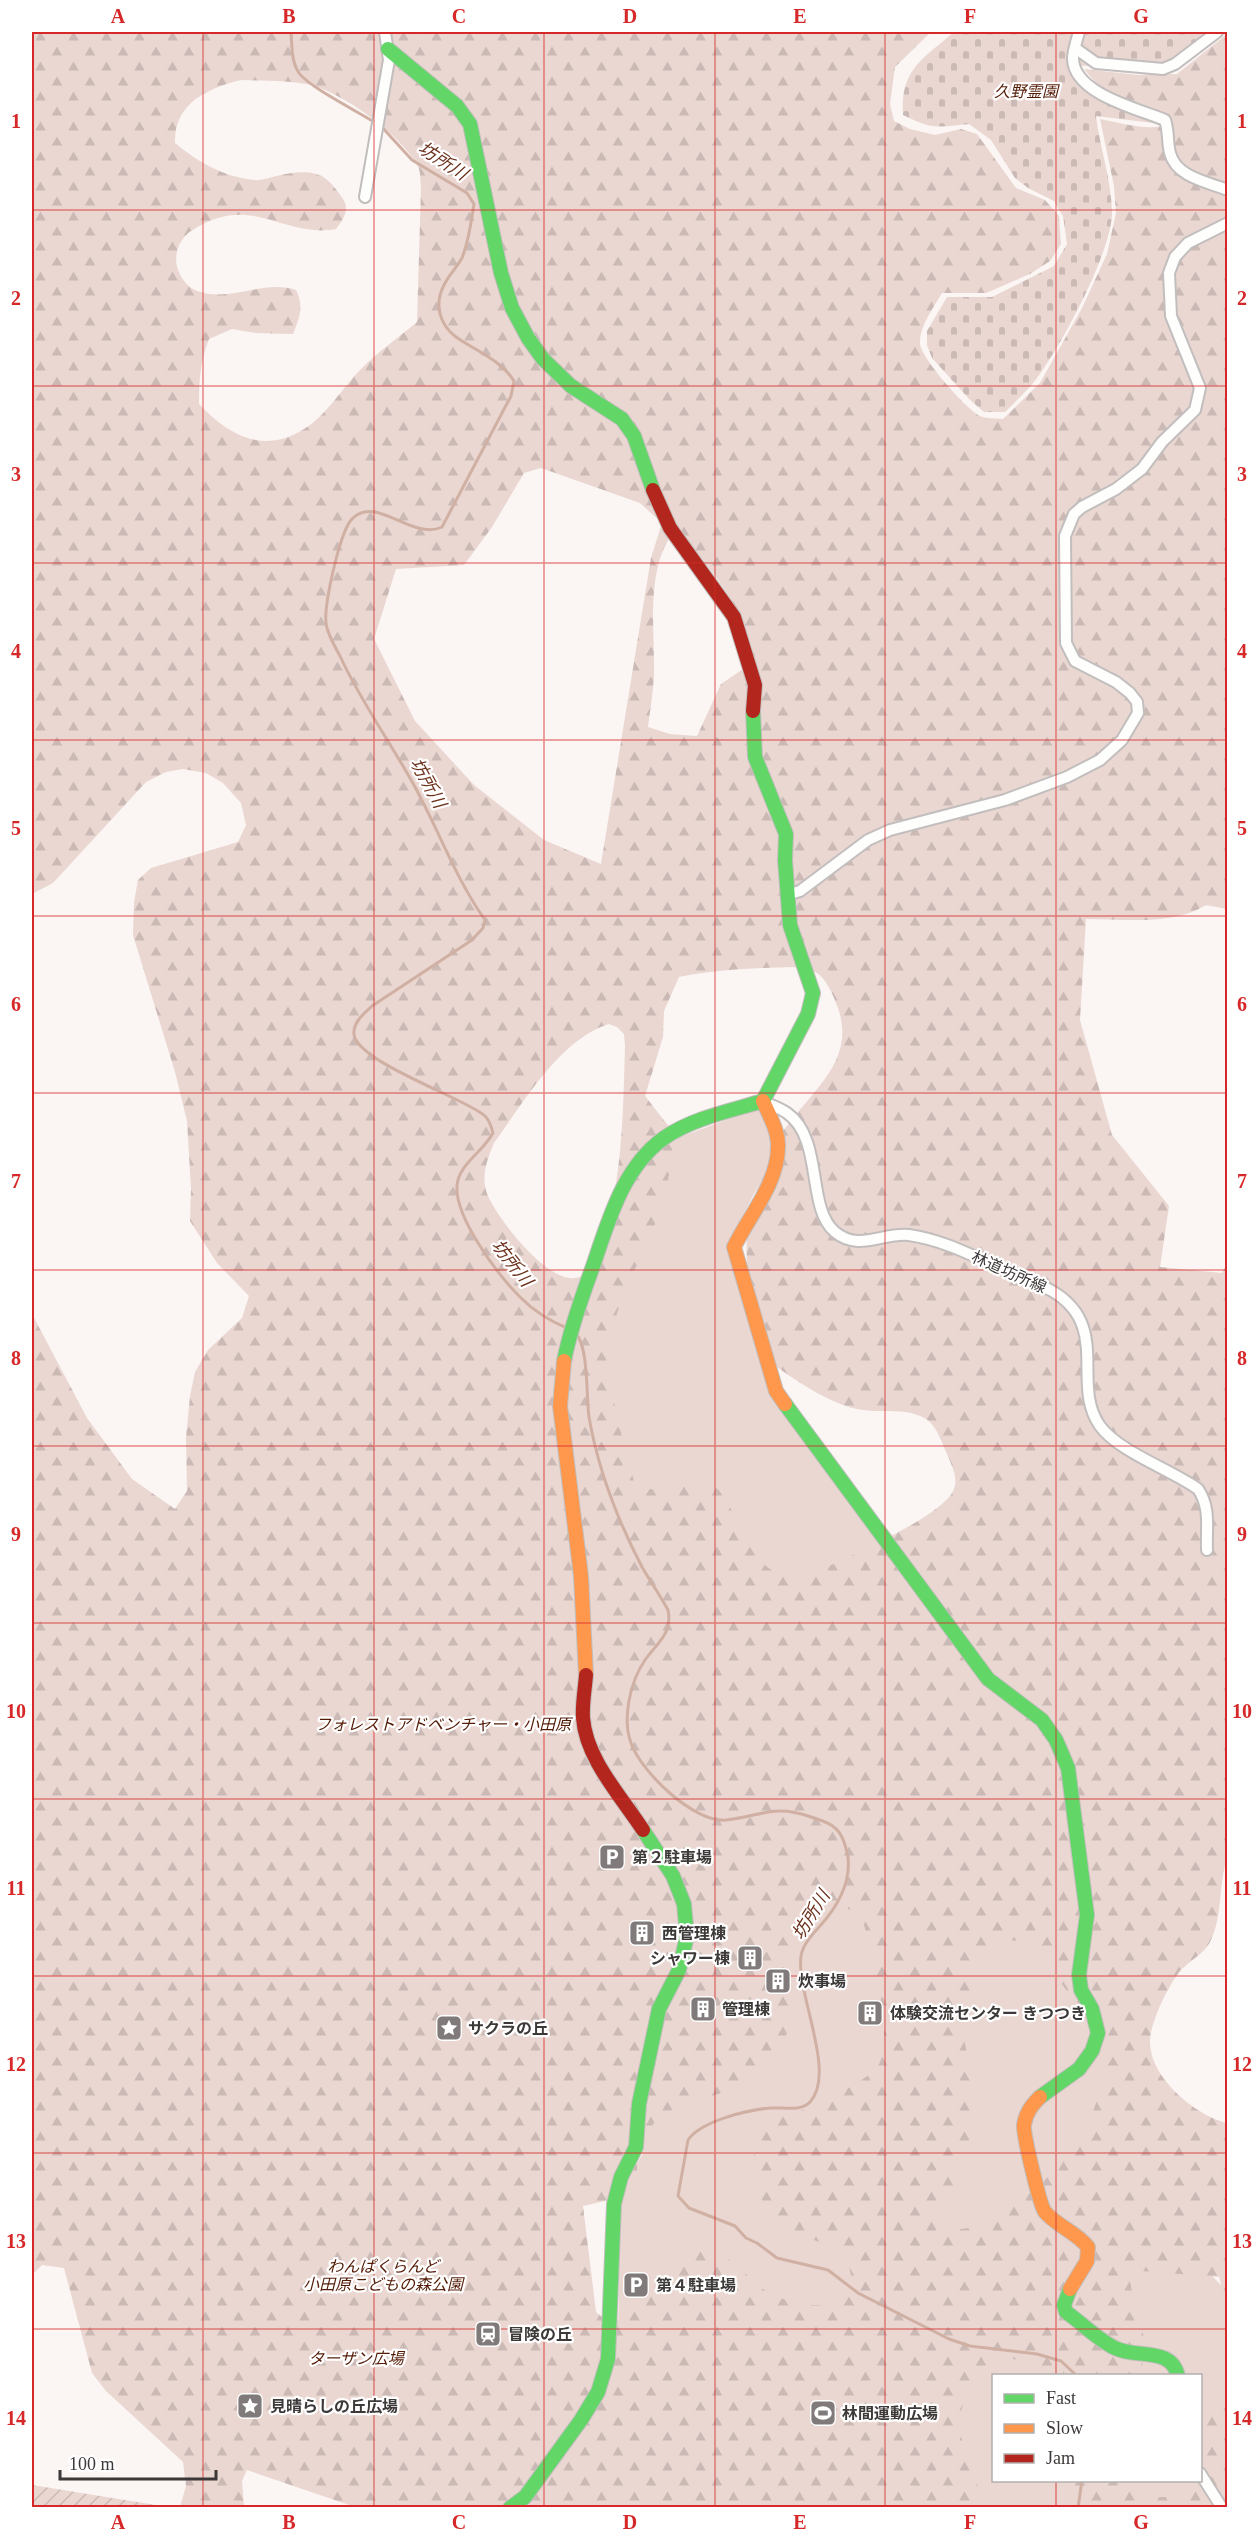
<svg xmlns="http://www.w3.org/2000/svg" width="1259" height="2539" viewBox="0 0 1259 2539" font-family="'Times New Roman','Noto Sans JP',serif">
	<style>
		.green { fill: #ead7d1; fill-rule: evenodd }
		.forest { fill: url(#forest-firs); fill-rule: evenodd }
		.cemetery { fill: url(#cemetery-stones) }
		.garden { fill: url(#garden-furrows) }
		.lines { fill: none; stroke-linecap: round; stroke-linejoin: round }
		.stream { stroke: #d1b0a4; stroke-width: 3 }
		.street-casing { stroke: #c2bebd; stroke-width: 14 }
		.fast-casing { stroke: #c2bebd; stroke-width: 16 }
		.slow-casing { stroke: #c2bebd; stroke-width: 16 }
		.jam-casing { stroke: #c2bebd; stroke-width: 16 }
		.street { stroke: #fefefd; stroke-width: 10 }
		.fast { stroke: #63d668; stroke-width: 14 }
		.slow { stroke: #ff974d; stroke-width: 14 }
		.jam { stroke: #b3261e; stroke-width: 14 }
		.grid { fill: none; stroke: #d62828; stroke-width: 1.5; stroke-opacity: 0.55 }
		.labels { text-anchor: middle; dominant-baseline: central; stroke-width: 4.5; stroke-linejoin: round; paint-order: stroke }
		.park-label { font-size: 16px; font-style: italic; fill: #541b06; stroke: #fff }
		.street-label { font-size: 16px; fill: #3d3938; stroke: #fff }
		.poi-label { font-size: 16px; font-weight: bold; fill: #3d3938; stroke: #fff; text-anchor: start }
		.water-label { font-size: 18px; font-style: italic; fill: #6d321d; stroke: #fff }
		.neatline { fill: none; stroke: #d62828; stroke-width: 2 }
		.grid-label { font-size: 20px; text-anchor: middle; font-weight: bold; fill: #d62828 }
	</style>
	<defs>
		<pattern id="forest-firs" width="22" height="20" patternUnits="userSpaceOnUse" patternTransform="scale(1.5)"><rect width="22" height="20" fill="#ead7d1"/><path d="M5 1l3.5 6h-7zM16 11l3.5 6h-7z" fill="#cab9b4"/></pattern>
		<pattern id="cemetery-stones" width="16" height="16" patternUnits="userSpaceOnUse" patternTransform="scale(1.5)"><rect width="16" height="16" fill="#ead7d1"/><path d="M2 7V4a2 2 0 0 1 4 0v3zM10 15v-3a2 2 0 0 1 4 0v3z" fill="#cab9b4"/></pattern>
		<pattern id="garden-furrows" width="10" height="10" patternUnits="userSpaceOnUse" patternTransform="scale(1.5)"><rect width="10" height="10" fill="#ead7d1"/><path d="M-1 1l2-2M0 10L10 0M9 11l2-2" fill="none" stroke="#cab9b4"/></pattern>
	</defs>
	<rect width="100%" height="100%" fill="#fbf5f4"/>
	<path class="green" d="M755,1109L761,1112L771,1135V1161L737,1227L769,1389L961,1654L1118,2022L1188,2252L1227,2291V2507L527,2508L618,2343L620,2203L633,2170L642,2155L645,2114L566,1395L664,1147L683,1136ZM994,2376H1200V2480H994Z"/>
	<path class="forest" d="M32,32H931L895,67L890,104L894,121L910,129L935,135L961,129L977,134L1016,188L1045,200L1059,216L1061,244L1050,261L1030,274L986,293H942C934,307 919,327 920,344C921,358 967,410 980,416C986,419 997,418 1003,419L1040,383L1082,308L1107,254L1116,213L1114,186L1100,119C1122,123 1148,132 1170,124L1159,111L1102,90L1084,69L1138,75L1177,74L1227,34V909L1206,905C1172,926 1124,919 1086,919L1080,1020L1112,1135L1169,1206L1160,1267L1222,1273L1227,1264V1858C1218,1886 1223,1916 1210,1942C1204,1954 1189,1961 1180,1971C1168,1986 1150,2023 1150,2042C1150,2078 1195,2115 1227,2123V2304L1219,2277L1128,2270L1134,2303L1146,2344L1142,2366L1138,2375H1040C1012,2347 983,2356 968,2392C964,2401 959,2413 960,2423C961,2451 976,2483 988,2507H355L247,2470L242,2481L244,2507H180L186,2486L183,2462L106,2391L92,2373L64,2268L42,2265L32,2275V1314L87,1418L132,1479L175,1509L187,1491L186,1438L190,1396L195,1372L208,1350L242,1318L249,1296L217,1263L190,1221L191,1188L187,1121L175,1072L133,935L134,902L138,880L151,868L238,842L246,825L241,803L223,783L206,773L183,769L166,772L146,782L53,883L32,894ZM241,80C262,81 291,80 311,85C344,94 400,134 417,165C421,170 420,180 421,187L417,322C399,337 378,352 361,369C342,388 327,415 304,429C263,455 228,435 199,404C199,381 200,361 209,339L232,329L256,333L293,334C300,317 304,306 296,290C264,279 230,303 197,291C187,287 180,277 177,267C174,254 179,239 191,231C252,191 282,239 336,229C344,219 351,208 341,196C337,191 332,183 326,179C314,169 291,172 277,176C270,177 261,181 254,180C224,177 198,162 175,143C174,103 208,88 241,80ZM541,468L640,503L662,523L651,558L601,864L544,840L474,785L415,721L374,639L396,569L464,565L492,527L524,473ZM669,539L686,541C717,574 741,609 753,652L749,665L721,684L697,736L670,734L648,727C650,710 653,693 654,676C655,634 646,576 669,539ZM794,967C801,969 811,970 817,973C825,978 833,994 836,1003C861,1063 806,1093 779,1138C768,1157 759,1181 753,1202C737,1255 754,1307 766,1359C792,1378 831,1406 863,1410C884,1413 906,1407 926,1419C937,1426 942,1443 947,1454C952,1467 960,1479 952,1493C937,1519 841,1560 810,1575C766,1584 751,1552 735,1517C729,1506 725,1494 715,1487C689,1469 661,1500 635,1485C622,1434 601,1377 614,1324C623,1288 643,1256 656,1222C667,1192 672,1165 674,1133L645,1096L663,1037L664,1011L679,977C717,969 755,968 794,967ZM609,1024L617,1027L624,1034L625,1046C623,1110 623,1204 593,1261C591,1264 589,1270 586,1273C557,1299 498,1219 488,1196C480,1178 487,1160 494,1143C523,1103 560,1039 609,1024ZM816,1907L859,1910C870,1940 896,2039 878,2066C867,2081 821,2103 803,2110C795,2113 785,2113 777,2117C764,2124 751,2155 752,2169C754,2195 772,2220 794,2232C811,2241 838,2244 848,2263C850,2268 851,2276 852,2281L838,2304C816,2308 785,2303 766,2291C749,2280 727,2250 706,2250C652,2248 658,2320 607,2321L596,2312L583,2206L618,2198L631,2192L637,2180V2159L646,2135L656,2120L669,2111L724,2092L782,2051L791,2017L788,1938L792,1921ZM1010,1940C1050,1944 1044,1959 1064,1987C1074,2000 1091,2014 1098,2029C1113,2059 1098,2107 1082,2134C1062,2171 983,2246 939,2226L973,2129V2079L963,2035L976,1969L987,1948Z
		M1227,2405V2507H1074L1069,2481H1125C1132,2494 1151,2498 1165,2497C1171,2497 1178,2491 1183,2489L1186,2481L1200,2480L1201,2423L1206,2415Z"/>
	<path class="cemetery" d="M954,32H1223C1209,43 1190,62 1175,70C1155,80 1105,63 1081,66L1090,82L1158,114L1161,124L1096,116C1100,148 1111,179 1112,211C1113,250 1061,346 1037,378C1028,390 1016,401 1005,412H984L970,400L932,358L927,345V331L947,297H992L1054,266L1067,244L1063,216L1054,201L1028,188L1015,178L991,140L969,124C937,127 933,130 903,115C900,69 923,59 954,32Z"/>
	<path class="garden" d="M32,2485L168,2507H32Z"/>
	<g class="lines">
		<path class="stream" d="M291,32C292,45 291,61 299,73C309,87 357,111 374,122
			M380,125L412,160L467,193L474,204C471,222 469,241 462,258C457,267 449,275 444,285C434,304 439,324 456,337C476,351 501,360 514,381L511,396L442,527C412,541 377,495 353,518C340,529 324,605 326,623C327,633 335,647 340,656C361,702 391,743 415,787C439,831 456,879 485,920L483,928L472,940L372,1006C365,1013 355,1020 354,1031C349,1060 466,1098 485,1116C490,1121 491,1126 493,1133C484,1150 463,1162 458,1180C449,1211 499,1277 521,1298C534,1311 550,1321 567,1328
			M575,1333C589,1345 586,1397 589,1417C598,1469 617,1519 642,1567C650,1581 660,1595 668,1610C673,1633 657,1643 645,1660C630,1682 622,1719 631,1743C641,1772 694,1823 726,1820C762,1816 773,1804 811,1817C819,1820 829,1822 835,1828C843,1834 846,1848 848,1857C851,1883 837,1907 820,1926C812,1935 803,1944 801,1956C796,1994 837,2073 810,2102C801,2112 782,2107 770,2108C747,2110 701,2121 688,2140L678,2196L689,2208L735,2226L746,2238L757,2243L777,2258L828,2270L858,2293L949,2339L970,2346L1037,2354L1061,2361L1077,2376
			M1078,2508L1082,2480"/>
		<defs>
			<path id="street" d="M1079,32C1077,40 1073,50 1073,59C1074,94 1139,109 1165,120C1169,131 1167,142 1170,153C1176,177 1207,182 1228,190
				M1075,48L1096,63L1163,69L1175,64L1217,32
				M365,197L389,60L385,32
				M787,895L800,891L868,840L890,830L1005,800L1067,777L1100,760L1122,740L1138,713L1137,702L1130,693L1116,682L1075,661L1066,643L1065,536L1074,514L1082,507L1116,489L1142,469L1162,442L1195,410L1200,388L1171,316L1169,273L1175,257L1188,243L1228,223
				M763,1101C770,1105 780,1108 787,1113C824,1139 806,1208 835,1232C859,1252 883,1232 909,1235C944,1240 975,1257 1007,1271C1022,1278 1038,1283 1052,1291C1112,1326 1070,1384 1100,1426C1119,1452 1170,1469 1198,1489C1211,1508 1206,1528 1207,1550
				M1200,2473L1222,2508"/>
			<path id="fast" d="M388,49L457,106L470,124L501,273L512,308L528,338L543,359L571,386L622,419L634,436L653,490
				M564,1361C570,1330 581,1299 592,1269C608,1223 622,1168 664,1138C693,1118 730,1111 763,1101L808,1014L813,993L790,925L785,860L786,834L755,757L753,711
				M785,1404L988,1679L1042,1720L1056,1740L1068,1768L1087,1915L1079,1975L1081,1990L1092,2009L1098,2033L1092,2051L1079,2069L1040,2097
				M1070,2289L1064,2305L1066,2312C1082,2323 1098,2340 1115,2348C1136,2359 1171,2346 1178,2376
				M510,2508L525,2497L581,2420L598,2392L608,2359L614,2204L621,2177L636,2147L639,2104L659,2009L679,1970L687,1936L684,1904L673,1876L643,1830"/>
			<path id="slow" d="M763,1101C769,1115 778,1130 778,1145C779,1182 749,1216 734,1247L776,1391L785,1404
				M564,1361L560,1406L581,1576L586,1675
				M1040,2097C1032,2105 1026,2112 1024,2125C1023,2134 1040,2206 1045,2212C1057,2226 1076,2232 1088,2247L1087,2261L1070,2289"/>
			<path id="jam" d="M653,490L670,528L734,617L755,685L753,711
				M586,1675C585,1689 582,1704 583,1718C586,1759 621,1796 643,1830"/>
		</defs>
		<use href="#street" class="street-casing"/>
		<use href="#fast" class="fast-casing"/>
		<use href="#slow" class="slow-casing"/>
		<use href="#jam" class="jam-casing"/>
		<use href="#street" class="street"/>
		<use href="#fast" class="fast"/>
		<use href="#slow" class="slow"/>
		<use href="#jam" class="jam"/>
	</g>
	<path class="grid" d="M203,32V2508M374,32V2508M544,32V2508M715,32V2508M885,32V2508M1056,32V2376M32,210H1228M32,386H1228M32,563H1228M32,740H1228M32,916H1228M32,1093H1228M32,1270H1228M32,1446H1228M32,1623H1228M32,1799H1228M32,1976H1228M32,2153H1228M32,2329H1228M1056,2480V2508"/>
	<defs>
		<symbol id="parking-square" viewBox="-11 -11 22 22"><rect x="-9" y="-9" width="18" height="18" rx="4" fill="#807b7a" stroke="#fff"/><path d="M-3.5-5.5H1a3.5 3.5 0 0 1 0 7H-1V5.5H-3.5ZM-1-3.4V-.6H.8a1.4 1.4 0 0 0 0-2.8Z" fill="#fff"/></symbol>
		<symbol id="building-square" viewBox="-11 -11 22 22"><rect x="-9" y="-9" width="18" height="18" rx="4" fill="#807b7a" stroke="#fff"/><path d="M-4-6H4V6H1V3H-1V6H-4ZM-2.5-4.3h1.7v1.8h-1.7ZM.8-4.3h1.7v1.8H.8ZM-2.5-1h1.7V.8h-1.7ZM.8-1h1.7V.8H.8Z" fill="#fff"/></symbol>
		<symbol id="sight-square" viewBox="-11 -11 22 22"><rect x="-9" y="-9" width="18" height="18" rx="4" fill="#807b7a" stroke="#fff"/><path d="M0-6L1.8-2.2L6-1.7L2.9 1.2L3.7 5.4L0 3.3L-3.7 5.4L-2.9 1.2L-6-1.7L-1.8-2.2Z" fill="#fff"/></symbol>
		<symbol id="station-square" viewBox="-11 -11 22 22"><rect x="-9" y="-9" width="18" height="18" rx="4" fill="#807b7a" stroke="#fff"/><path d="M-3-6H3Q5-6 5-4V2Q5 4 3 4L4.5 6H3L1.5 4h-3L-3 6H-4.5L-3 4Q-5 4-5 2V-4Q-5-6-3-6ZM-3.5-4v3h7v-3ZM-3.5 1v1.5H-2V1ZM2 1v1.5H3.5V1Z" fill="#fff"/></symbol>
		<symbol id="stadium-square" viewBox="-11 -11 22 22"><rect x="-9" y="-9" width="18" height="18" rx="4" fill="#807b7a" stroke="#fff"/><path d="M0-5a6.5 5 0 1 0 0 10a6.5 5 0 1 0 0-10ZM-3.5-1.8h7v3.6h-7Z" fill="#fff"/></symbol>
	</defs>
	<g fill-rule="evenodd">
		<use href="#parking-square" x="597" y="1842" width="30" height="30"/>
		<use href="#building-square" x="627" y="1918" width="30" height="30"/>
		<use href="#building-square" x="735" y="1943" width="30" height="30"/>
		<use href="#building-square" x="763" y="1966" width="30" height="30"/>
		<use href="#building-square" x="688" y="1994" width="30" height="30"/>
		<use href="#building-square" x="855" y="1998" width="30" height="30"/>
		<use href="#sight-square" x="434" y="2013" width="30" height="30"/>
		<use href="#parking-square" x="621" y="2270" width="30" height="30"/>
		<use href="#station-square" x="473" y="2319" width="30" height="30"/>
		<use href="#sight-square" x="235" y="2391" width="30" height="30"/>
		<use href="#stadium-square" x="808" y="2398" width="30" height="30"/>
	</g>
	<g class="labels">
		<g class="park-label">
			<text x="1026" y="91">久野霊園</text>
			<text x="443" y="1724">フォレストアドベンチャー・小田原</text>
			<text x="383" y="2266">わんぱくらんど<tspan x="383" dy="18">小田原こどもの森公園</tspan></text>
			<text x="356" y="2358">ターザン広場</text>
		</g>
		<g class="street-label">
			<text transform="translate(1009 1272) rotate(24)">林道坊所線</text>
		</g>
		<g class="poi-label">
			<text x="632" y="1857">第２駐車場</text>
			<text x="662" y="1933">西管理棟</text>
			<text x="730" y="1958" text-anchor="end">シャワー棟</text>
			<text x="798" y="1981">炊事場</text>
			<text x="722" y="2009">管理棟</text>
			<text x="890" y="2013">体験交流センター きつつき</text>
			<text x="468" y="2028">サクラの丘</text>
			<text x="656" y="2285">第４駐車場</text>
			<text x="508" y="2334">冒険の丘</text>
			<text x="270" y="2406">見晴らしの丘広場</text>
			<text x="842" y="2413">林間運動広場</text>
		</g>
		<g class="water-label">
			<text transform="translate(443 161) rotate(33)">坊所川</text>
			<text transform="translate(428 783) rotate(61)">坊所川</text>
			<text transform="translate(512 1263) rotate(52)">坊所川</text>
			<text transform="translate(811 1915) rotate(-58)">坊所川</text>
		</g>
	</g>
	<rect width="1259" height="2539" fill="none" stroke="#ffffff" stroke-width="66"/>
	<rect x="992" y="2374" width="210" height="108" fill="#ffffff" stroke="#b1b0af" stroke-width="1.5"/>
	<rect x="1004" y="2394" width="30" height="9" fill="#63d668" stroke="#b1b0af" stroke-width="1.5"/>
	<text x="1046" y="2404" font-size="18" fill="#3d3938">Fast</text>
	<rect x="1004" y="2424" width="30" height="9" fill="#ff974d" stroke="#b1b0af" stroke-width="1.5"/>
	<text x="1046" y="2434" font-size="18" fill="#3d3938">Slow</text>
	<rect x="1004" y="2454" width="30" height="9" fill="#b3261e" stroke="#b1b0af" stroke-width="1.5"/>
	<text x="1046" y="2464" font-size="18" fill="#3d3938">Jam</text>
	<path d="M60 2470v9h156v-9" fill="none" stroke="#3d3938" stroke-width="3"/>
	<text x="69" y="2470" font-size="18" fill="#3d3938" stroke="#ffffff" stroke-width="4.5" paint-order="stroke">100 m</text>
	<rect x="33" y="33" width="1193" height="2473" class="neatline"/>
	<g class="grid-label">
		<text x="118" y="23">A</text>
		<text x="289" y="23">B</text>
		<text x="459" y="23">C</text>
		<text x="630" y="23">D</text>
		<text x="800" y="23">E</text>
		<text x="970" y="23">F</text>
		<text x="1141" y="23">G</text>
		<text x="16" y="128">1</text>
		<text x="1242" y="128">1</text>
		<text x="16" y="305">2</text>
		<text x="1242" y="305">2</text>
		<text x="16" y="481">3</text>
		<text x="1242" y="481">3</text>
		<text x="16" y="658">4</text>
		<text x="1242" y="658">4</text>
		<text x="16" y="835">5</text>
		<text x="1242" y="835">5</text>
		<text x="16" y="1011">6</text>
		<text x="1242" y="1011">6</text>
		<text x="16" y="1188">7</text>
		<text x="1242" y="1188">7</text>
		<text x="16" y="1365">8</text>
		<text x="1242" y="1365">8</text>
		<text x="16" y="1541">9</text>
		<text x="1242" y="1541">9</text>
		<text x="16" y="1718">10</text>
		<text x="1242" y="1718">10</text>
		<text x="16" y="1895">11</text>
		<text x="1242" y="1895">11</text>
		<text x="16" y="2071">12</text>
		<text x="1242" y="2071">12</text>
		<text x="16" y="2248">13</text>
		<text x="1242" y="2248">13</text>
		<text x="16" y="2425">14</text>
		<text x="1242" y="2425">14</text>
		<text x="118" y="2529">A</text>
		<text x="289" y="2529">B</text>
		<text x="459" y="2529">C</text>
		<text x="630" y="2529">D</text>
		<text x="800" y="2529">E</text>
		<text x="970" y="2529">F</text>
		<text x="1141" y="2529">G</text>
	</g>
</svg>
